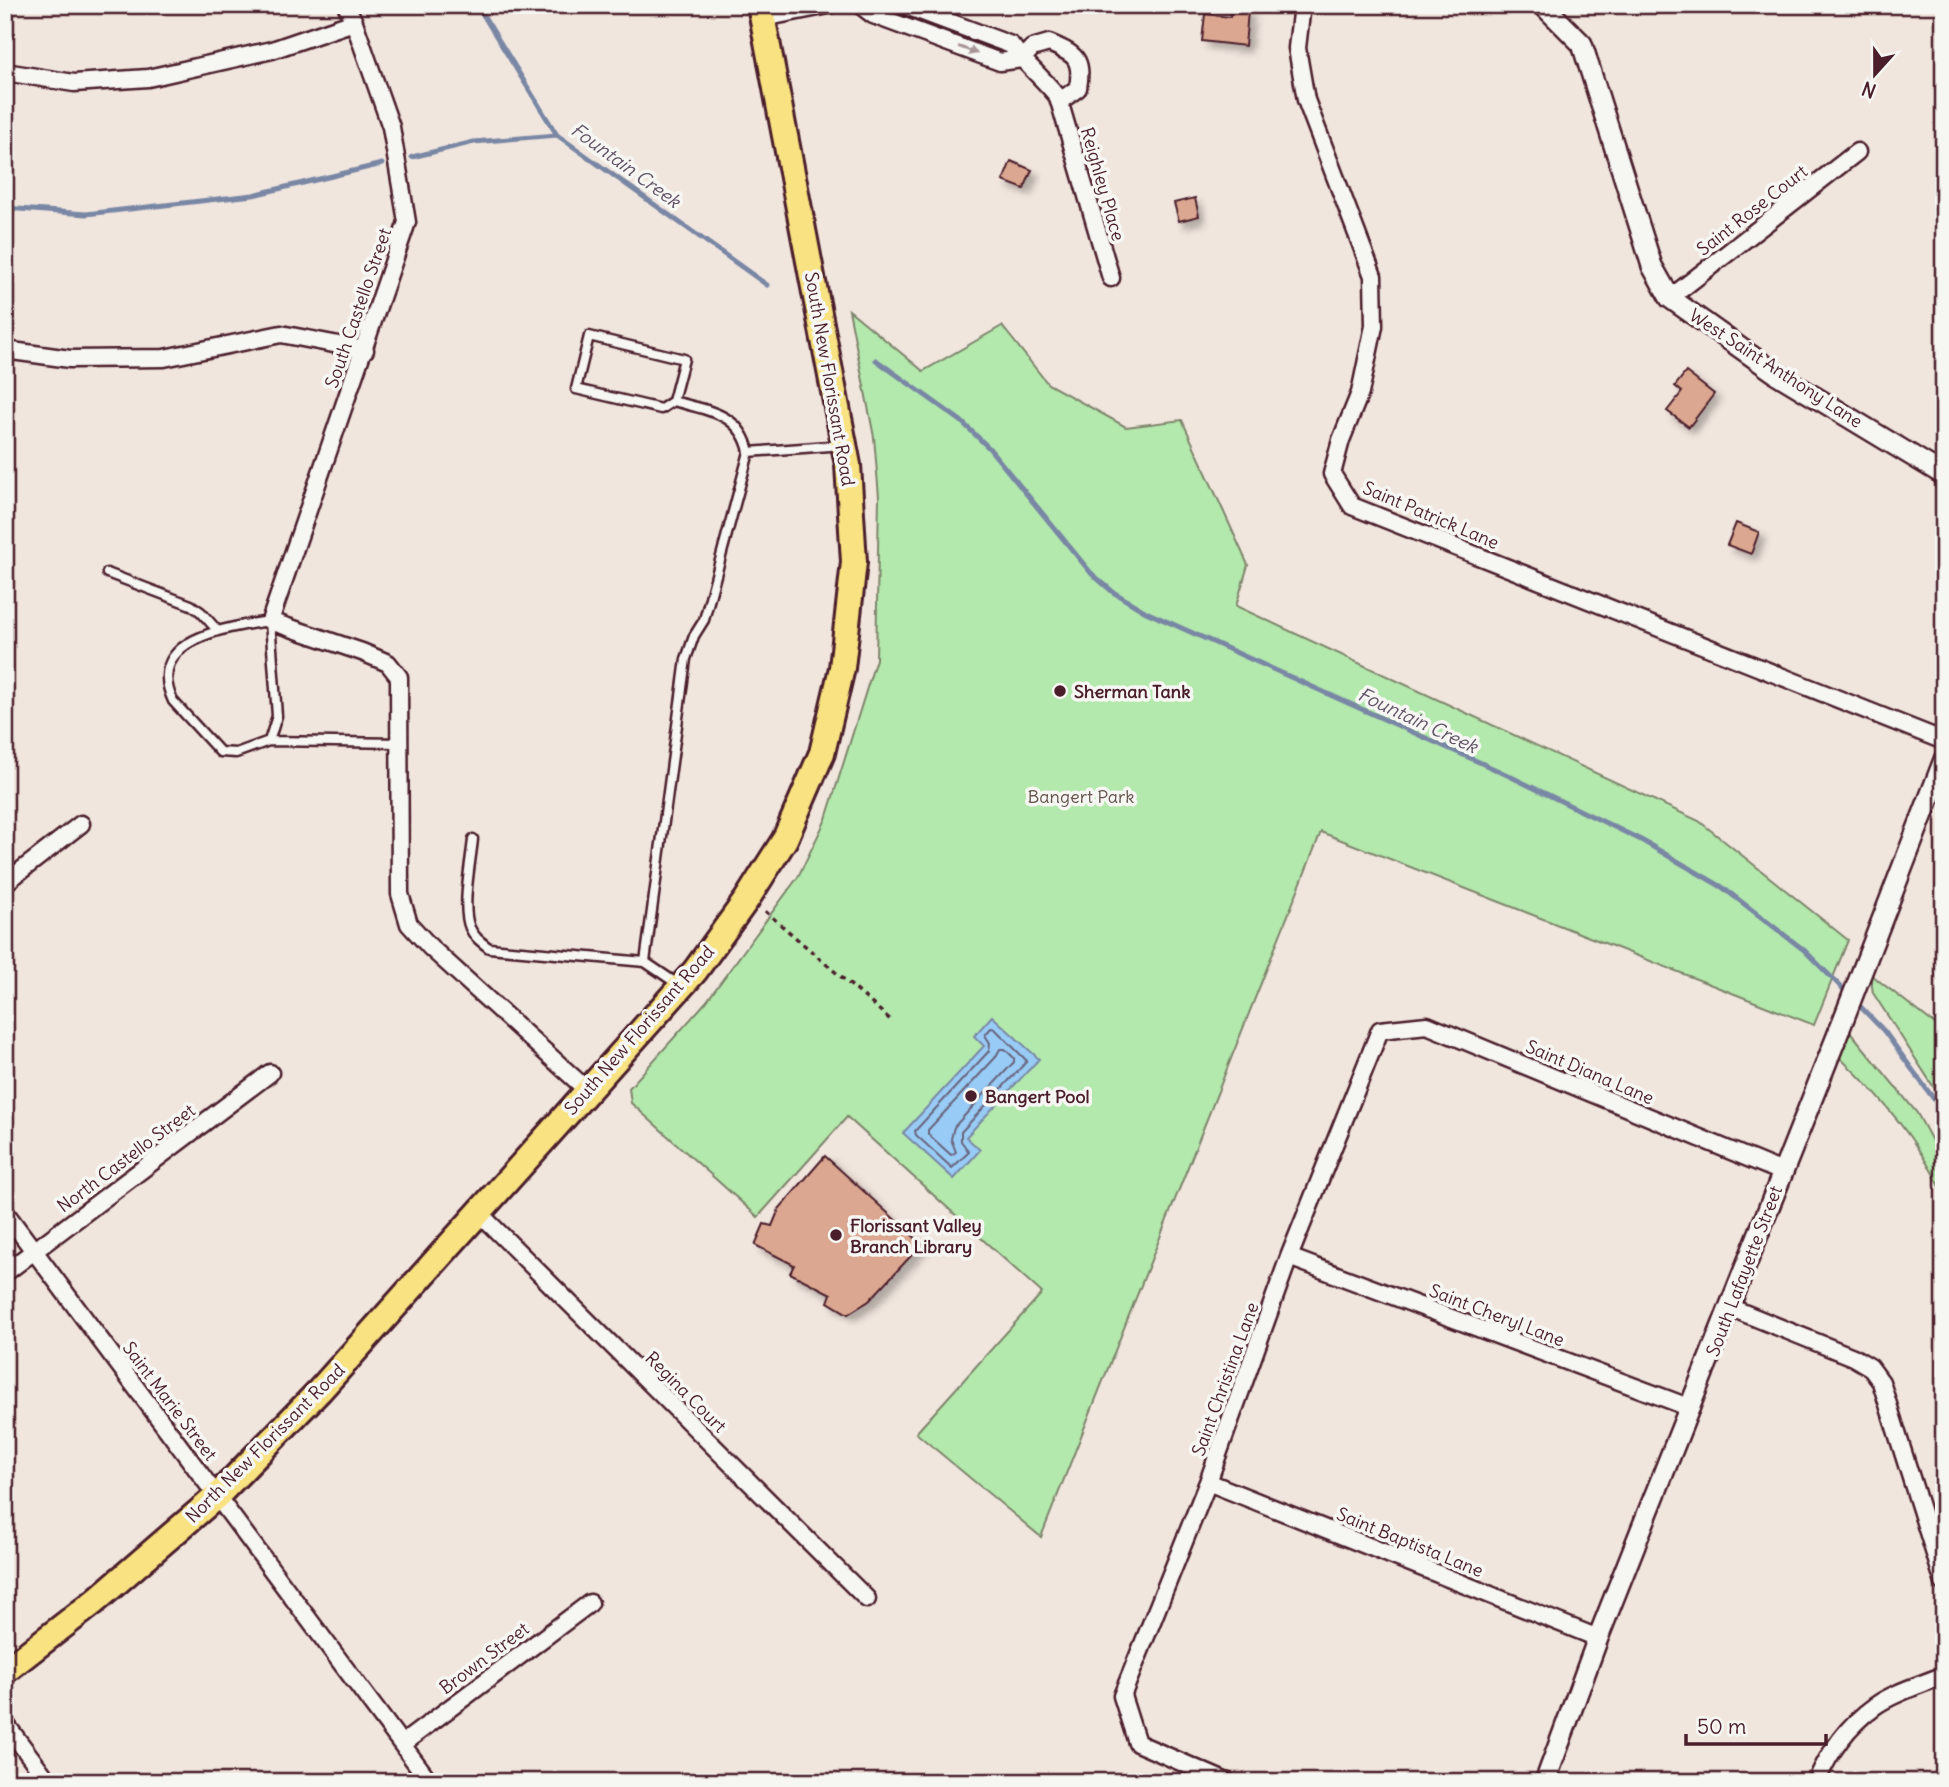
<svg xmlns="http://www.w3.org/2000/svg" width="1949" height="1787" viewBox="0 0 1949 1787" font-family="Delius,sans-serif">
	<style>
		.green { fill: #b3e9ac; stroke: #7e846c; stroke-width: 2 }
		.water { fill: #98ccf6; stroke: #7987a5; stroke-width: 2 }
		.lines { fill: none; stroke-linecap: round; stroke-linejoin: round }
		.shore { stroke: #69647c; stroke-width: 2 }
		.stream { stroke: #7987a5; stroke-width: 5 }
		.building { fill: #dba790; stroke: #4a1f2b; stroke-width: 2; filter: url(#shadow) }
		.service-casing { stroke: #4a1f2b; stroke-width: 13 }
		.minor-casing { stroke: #4a1f2b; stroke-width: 21 }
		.tertiary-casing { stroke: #4a1f2b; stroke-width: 24 }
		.primary-casing { stroke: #4a1f2b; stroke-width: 30 }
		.path { stroke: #4a1f2b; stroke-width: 3.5; stroke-dasharray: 5 5; stroke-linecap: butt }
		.service { stroke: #f6f6f2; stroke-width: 8 }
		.minor { stroke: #f6f6f2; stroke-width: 16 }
		.tertiary { stroke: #f6f6f2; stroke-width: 19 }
		.primary { stroke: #f8e281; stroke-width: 24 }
		.oneway { fill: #a99598 }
		.poi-dot { fill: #4a1f2b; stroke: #f6f6f2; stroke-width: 2.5 }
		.labels { text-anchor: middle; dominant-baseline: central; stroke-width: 7; stroke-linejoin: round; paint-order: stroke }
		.street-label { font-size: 18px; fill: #4a1f2b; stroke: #f6f6f2 }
		.poi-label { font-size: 18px; font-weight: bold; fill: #4a1f2b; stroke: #f6f6f2; text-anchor: start }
		.park-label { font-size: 18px; fill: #64524b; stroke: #f6f6f2 }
		.water-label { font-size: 19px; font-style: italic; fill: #615368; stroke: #f6f6f2 }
	</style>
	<defs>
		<filter id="shadow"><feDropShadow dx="6" dy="6" stdDeviation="3.5" flood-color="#0004"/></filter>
	</defs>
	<rect width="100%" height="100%" fill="#f1e6de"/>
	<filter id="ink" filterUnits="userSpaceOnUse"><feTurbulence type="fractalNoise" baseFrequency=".0143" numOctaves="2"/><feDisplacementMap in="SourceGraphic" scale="14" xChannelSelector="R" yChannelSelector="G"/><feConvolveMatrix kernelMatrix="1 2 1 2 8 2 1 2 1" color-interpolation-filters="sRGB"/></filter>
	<g filter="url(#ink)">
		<path class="green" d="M849,310L923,371L1002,326L1048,384L1126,427L1182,420L1248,565L1236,606L1699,821L1848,940L1814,1025L1321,832L1041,1537L916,1433L1042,1293L847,1117L758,1217L631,1103L629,1088L706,1002L798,877L826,819L876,659L879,497L874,437Z
			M1870,974L1944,1031V1103L1873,993Z
			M1848,1029L1917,1113L1944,1163V1194C1917,1140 1883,1098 1839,1057Z"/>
		<path class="water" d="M992,1016L1039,1059L966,1137L980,1150L954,1179L903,1133L984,1046L974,1036Z"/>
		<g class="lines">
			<path class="shore" d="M991,1028L995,1029L1027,1061L961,1132V1141L969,1152L952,1168L916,1135L915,1131L989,1051L990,1043L985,1035Z
				M1000,1049H1005L1014,1058V1062L954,1127L951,1139L956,1152L951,1155L928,1134V1130L995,1058Z"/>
			<path class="stream" d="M477,5L557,135L767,285
				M412,157L474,142L557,135
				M5,208L86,214L253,195L382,164
				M876,360L961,421L989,448L1091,573L1113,592L1146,612L1499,771L1641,840L1722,887L1804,950L1848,994
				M1855,1001L1884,1031L1944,1113"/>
		</g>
		<path class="building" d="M1231,8L1248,11L1245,46L1202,41L1205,14L1230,17Z
			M1011,161L1032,170L1024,189L1003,181Z
			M1195,198L1199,216L1179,221L1174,203Z
			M1686,372L1714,394L1689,427L1667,411L1682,392L1675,386Z
			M1736,523L1759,532L1751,554L1727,545Z
			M825,1156L922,1244L869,1301L848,1314L828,1302L831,1294L790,1273L794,1265L755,1245L764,1224L772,1226L779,1209Z"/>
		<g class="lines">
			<defs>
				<path id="service" d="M673,401L661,409L576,389L589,336L684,359L673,401C706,410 741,413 749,452
					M107,573L191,605L201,612L217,630
					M269,741L277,716L270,621C228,627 144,638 173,701L220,752L236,753L269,741L401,743
					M473,839C471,861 461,908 470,928C474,937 481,942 489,948L645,962L679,985
					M645,962L686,659L694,636L704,620L749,452L843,445"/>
				<path id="minor" d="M346,5L354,22L391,127L407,222L270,621L362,652L388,663L399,677L400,894L409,924L430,947L588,1091
					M860,5L873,15L1000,62L1022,59L1032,48L1049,43C1075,54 1083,58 1078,88L1059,102
					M904,5L1011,45C1025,64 1043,78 1058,97L1111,278
					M1302,5L1297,48L1306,100L1373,276L1374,326L1360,393L1341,440L1332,474L1352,506L1944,741
					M763,18L829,5
					M5,72L74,83L148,78L272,50L354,22
					M1670,298L1857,152
					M5,350L70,359L164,358L281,334L365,350
					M5,883L81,824
					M5,1212L430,1782
					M479,1213L867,1599
					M1289,1257L1691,1408
					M5,1273L270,1073
					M1729,1307L1853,1357L1870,1367L1881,1382L1944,1583
					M1208,1482L1598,1638
					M5,1723L49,1782
					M402,1744L590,1603
					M1227,1782L1137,1743L1122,1696L1208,1482L1289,1257L1380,1030L1427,1025L1782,1172
					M1816,1782C1830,1751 1847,1726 1875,1706C1892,1693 1923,1684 1944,1675"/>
				<path id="tertiary" d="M1543,5L1582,44L1652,266L1670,298L1777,374L1944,475
					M1545,1782L1598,1638L1837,1036L1944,760"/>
				<path id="primary" d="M5,1671L94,1602L217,1496L320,1390L695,971L747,899L785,839L822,753L842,668L854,562L848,465L760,5"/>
			</defs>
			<use href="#service" class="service-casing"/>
			<use href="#minor" class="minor-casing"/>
			<use href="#tertiary" class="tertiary-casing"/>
			<use href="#primary" class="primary-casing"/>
			<path class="path" d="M765,911L893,1022"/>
			<use href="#service" class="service"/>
			<use href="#minor" class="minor"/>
			<use href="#tertiary" class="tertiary"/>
			<use href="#primary" class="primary"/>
		</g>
		<defs><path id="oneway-solid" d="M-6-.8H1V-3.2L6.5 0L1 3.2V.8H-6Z" transform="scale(1.75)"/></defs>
		<use class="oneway" href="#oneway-solid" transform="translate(968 50) rotate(20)"/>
	</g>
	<g class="poi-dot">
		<circle cx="1060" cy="691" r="7"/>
		<circle cx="971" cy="1096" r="7"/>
		<circle cx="836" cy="1235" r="7"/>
	</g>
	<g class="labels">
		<g class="street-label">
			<text transform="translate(1103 184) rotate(74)">Reighley Place</text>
			<text transform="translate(1752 210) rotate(-38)">Saint Rose Court</text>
			<text transform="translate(358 308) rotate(-71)">South Castello Street</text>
			<text transform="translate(1776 368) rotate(33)">West Saint Anthony Lane</text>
			<text transform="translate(830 379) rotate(80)">South New Florissant Road</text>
			<text transform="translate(1431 515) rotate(23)">Saint Patrick Lane</text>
			<text transform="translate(639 1030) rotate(-49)">South New Florissant Road</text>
			<text transform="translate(1590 1072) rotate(23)">Saint Diana Lane</text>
			<text transform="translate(126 1158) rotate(-37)">North Castello Street</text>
			<text transform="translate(1744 1271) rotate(-69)">South Lafayette Street</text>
			<text transform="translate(1497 1315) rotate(21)">Saint Cheryl Lane</text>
			<text transform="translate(1225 1379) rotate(-70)">Saint Christina Lane</text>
			<text transform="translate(686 1392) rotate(45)">Regina Court</text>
			<text transform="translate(170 1401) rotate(53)">Saint Marie Street</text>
			<text transform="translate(265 1443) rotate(-45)">North New Florissant Road</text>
			<text transform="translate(1410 1542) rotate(22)">Saint Baptista Lane</text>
			<text transform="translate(484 1658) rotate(-37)">Brown Street</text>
		</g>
		<g class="poi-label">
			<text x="1074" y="691">Sherman Tank</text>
			<text x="985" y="1096">Bangert Pool</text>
			<text x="850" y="1225">Florissant Valley<tspan x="850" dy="21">Branch Library</tspan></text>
		</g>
		<g class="park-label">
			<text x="1081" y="796">Bangert Park</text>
		</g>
		<g class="water-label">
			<text transform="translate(626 165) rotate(36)">Fountain Creek</text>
			<text transform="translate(1418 720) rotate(25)">Fountain Creek</text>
		</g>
	</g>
	<rect width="1949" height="1787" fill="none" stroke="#f6f6f2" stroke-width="28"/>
	<rect x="14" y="14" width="1921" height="1759" fill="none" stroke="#4a1f2b" stroke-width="2.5" filter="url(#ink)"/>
	<g transform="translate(1875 74) rotate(201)" stroke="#f6f6f2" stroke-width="5" paint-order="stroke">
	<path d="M0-5L12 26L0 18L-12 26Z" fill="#4a1f2b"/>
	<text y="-10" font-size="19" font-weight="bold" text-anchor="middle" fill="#4a1f2b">N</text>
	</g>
	<path d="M1686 1734v10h140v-10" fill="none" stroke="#4a1f2b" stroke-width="3.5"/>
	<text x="1697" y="1734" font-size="21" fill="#4a1f2b" stroke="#f6f6f2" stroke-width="5" paint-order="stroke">50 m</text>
</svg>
